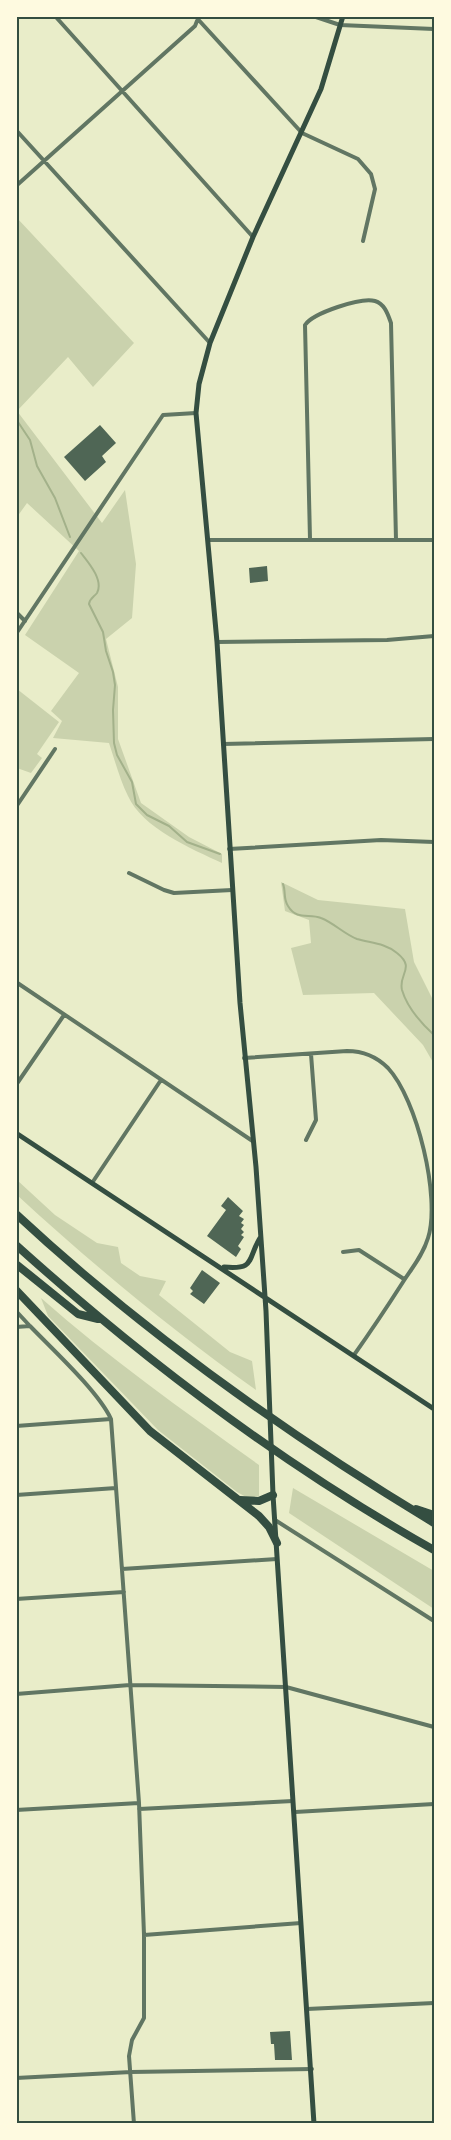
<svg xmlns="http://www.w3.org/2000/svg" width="451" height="2140" viewBox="0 0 451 2140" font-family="Rubik,sans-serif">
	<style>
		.green { fill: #cad2ad }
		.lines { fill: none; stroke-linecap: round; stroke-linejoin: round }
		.stream { stroke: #a3b18a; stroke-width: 2 }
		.building { fill: #4f6655 }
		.minor { stroke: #617663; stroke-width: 4 }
		.secondary { stroke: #344e41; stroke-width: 5 }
		.motorway { stroke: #344e41; stroke-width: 8 }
		.neatline { fill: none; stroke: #344e41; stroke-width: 2 }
	</style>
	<rect width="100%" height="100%" fill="#e9edc9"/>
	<path class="green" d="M17,218L134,343L93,387L68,357L17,411L102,523L125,490L136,564L132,618L106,639L118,687V739L141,803L189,837L222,854V863C192,849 142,828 128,796C120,780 115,761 109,743L53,738L62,721L51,711L79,673L25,635L79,551L27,503L17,517Z
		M17,689L59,722L37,754L42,758L31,773L17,768Z
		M281,882L318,900L405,909L414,962L434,1002V1064L423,1045L374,993L303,995L291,948L311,943L309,920L285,911Z
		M17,1180L55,1215L97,1243L118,1247L121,1263L140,1276L166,1281L159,1295L230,1352L252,1361L256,1390C172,1330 93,1265 17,1195Z
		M41,1298C110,1359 184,1411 259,1465V1496L248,1498L237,1492L158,1430L48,1316Z
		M293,1488L434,1571V1609L289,1513Z"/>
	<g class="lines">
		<path class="stream" d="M16,419L30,440L37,466L55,498L70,537
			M81,553C88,562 104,580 97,593C94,597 90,598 89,604L103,632L106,651L113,672L115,685L113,710L114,743L117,755L132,782L136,804L147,815L169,826L187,842L220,854
			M283,884C286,891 283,899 288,906C297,921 309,913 321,918C334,923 344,934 357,939C370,943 385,943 397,953C416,968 398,974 402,990C407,1007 422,1024 434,1035"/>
	</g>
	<path class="building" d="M100,425L116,443L102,456L106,462L85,481L64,457Z
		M267,566L268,581L250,583L249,568Z
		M228,1197L243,1211L239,1216L244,1219L241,1223L244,1225L241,1229L244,1232L241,1235L244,1237L238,1246L241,1249L236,1257L207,1236L226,1210L221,1206Z
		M202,1270L220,1283L204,1304L190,1294L193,1291L190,1288Z
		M290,2031L292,2060H275L274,2044H271L270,2032Z"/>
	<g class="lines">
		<path class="minor" d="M55,16L253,237
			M195,16L302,133L358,159L371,174L375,189L363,241
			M313,16L340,25L434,29
			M16,130L210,343
			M16,186L195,26L199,16
			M310,539L305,325C313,313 361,297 375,301C385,304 388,315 391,323L396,540
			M209,540H434
			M16,612L25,621
			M16,634L163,415L196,413
			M217,642L387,640L434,636
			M223,744L434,739
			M16,807L55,749
			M229,849L381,840L434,842
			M129,873L164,890L174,893L232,890
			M16,982L254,1142
			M244,1058L347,1051C363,1051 376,1056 388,1068C417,1099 441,1198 428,1238C423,1255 412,1268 403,1282C387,1307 371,1331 354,1355
			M16,1085L64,1015
			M306,1140L316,1120L311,1054
			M92,1183L161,1080
			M343,1252L359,1250L404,1279
			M16,1311L29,1325
			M16,1327L30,1326C52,1349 98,1391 111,1419L139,1803L144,1935V2018L132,2040L129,2056L134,2124
			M16,1426L111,1419
			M16,1495L116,1488
			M275,1520L434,1621
			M122,1569L277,1559
			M16,1599L124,1592
			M16,1694L130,1685L286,1687L434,1727
			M139,1809L293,1801
			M16,1810L139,1803
			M295,1812L434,1804
			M144,1935L301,1923
			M307,2009L434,2003
			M16,2078L131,2072L312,2069"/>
		<path class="secondary" d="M16,1133L434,1409
			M224,1267C256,1270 247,1259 260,1238
			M314,2124L273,1495L266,1311L256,1167L240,1003L217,642L196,413L199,384L210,343L253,237L321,89L343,16"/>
		<path class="motorway" d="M16,1214C144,1333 285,1433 434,1523
			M16,1245C146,1362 283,1465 434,1550
			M16,1264L78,1314L98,1319
			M16,1290L150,1431L259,1516L269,1527L277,1543
			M240,1500L259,1501L273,1495
			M416,1509L434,1515"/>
	</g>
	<rect width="451" height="2140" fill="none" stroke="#fefae0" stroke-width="36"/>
	<rect x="18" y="18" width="415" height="2104" class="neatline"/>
</svg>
